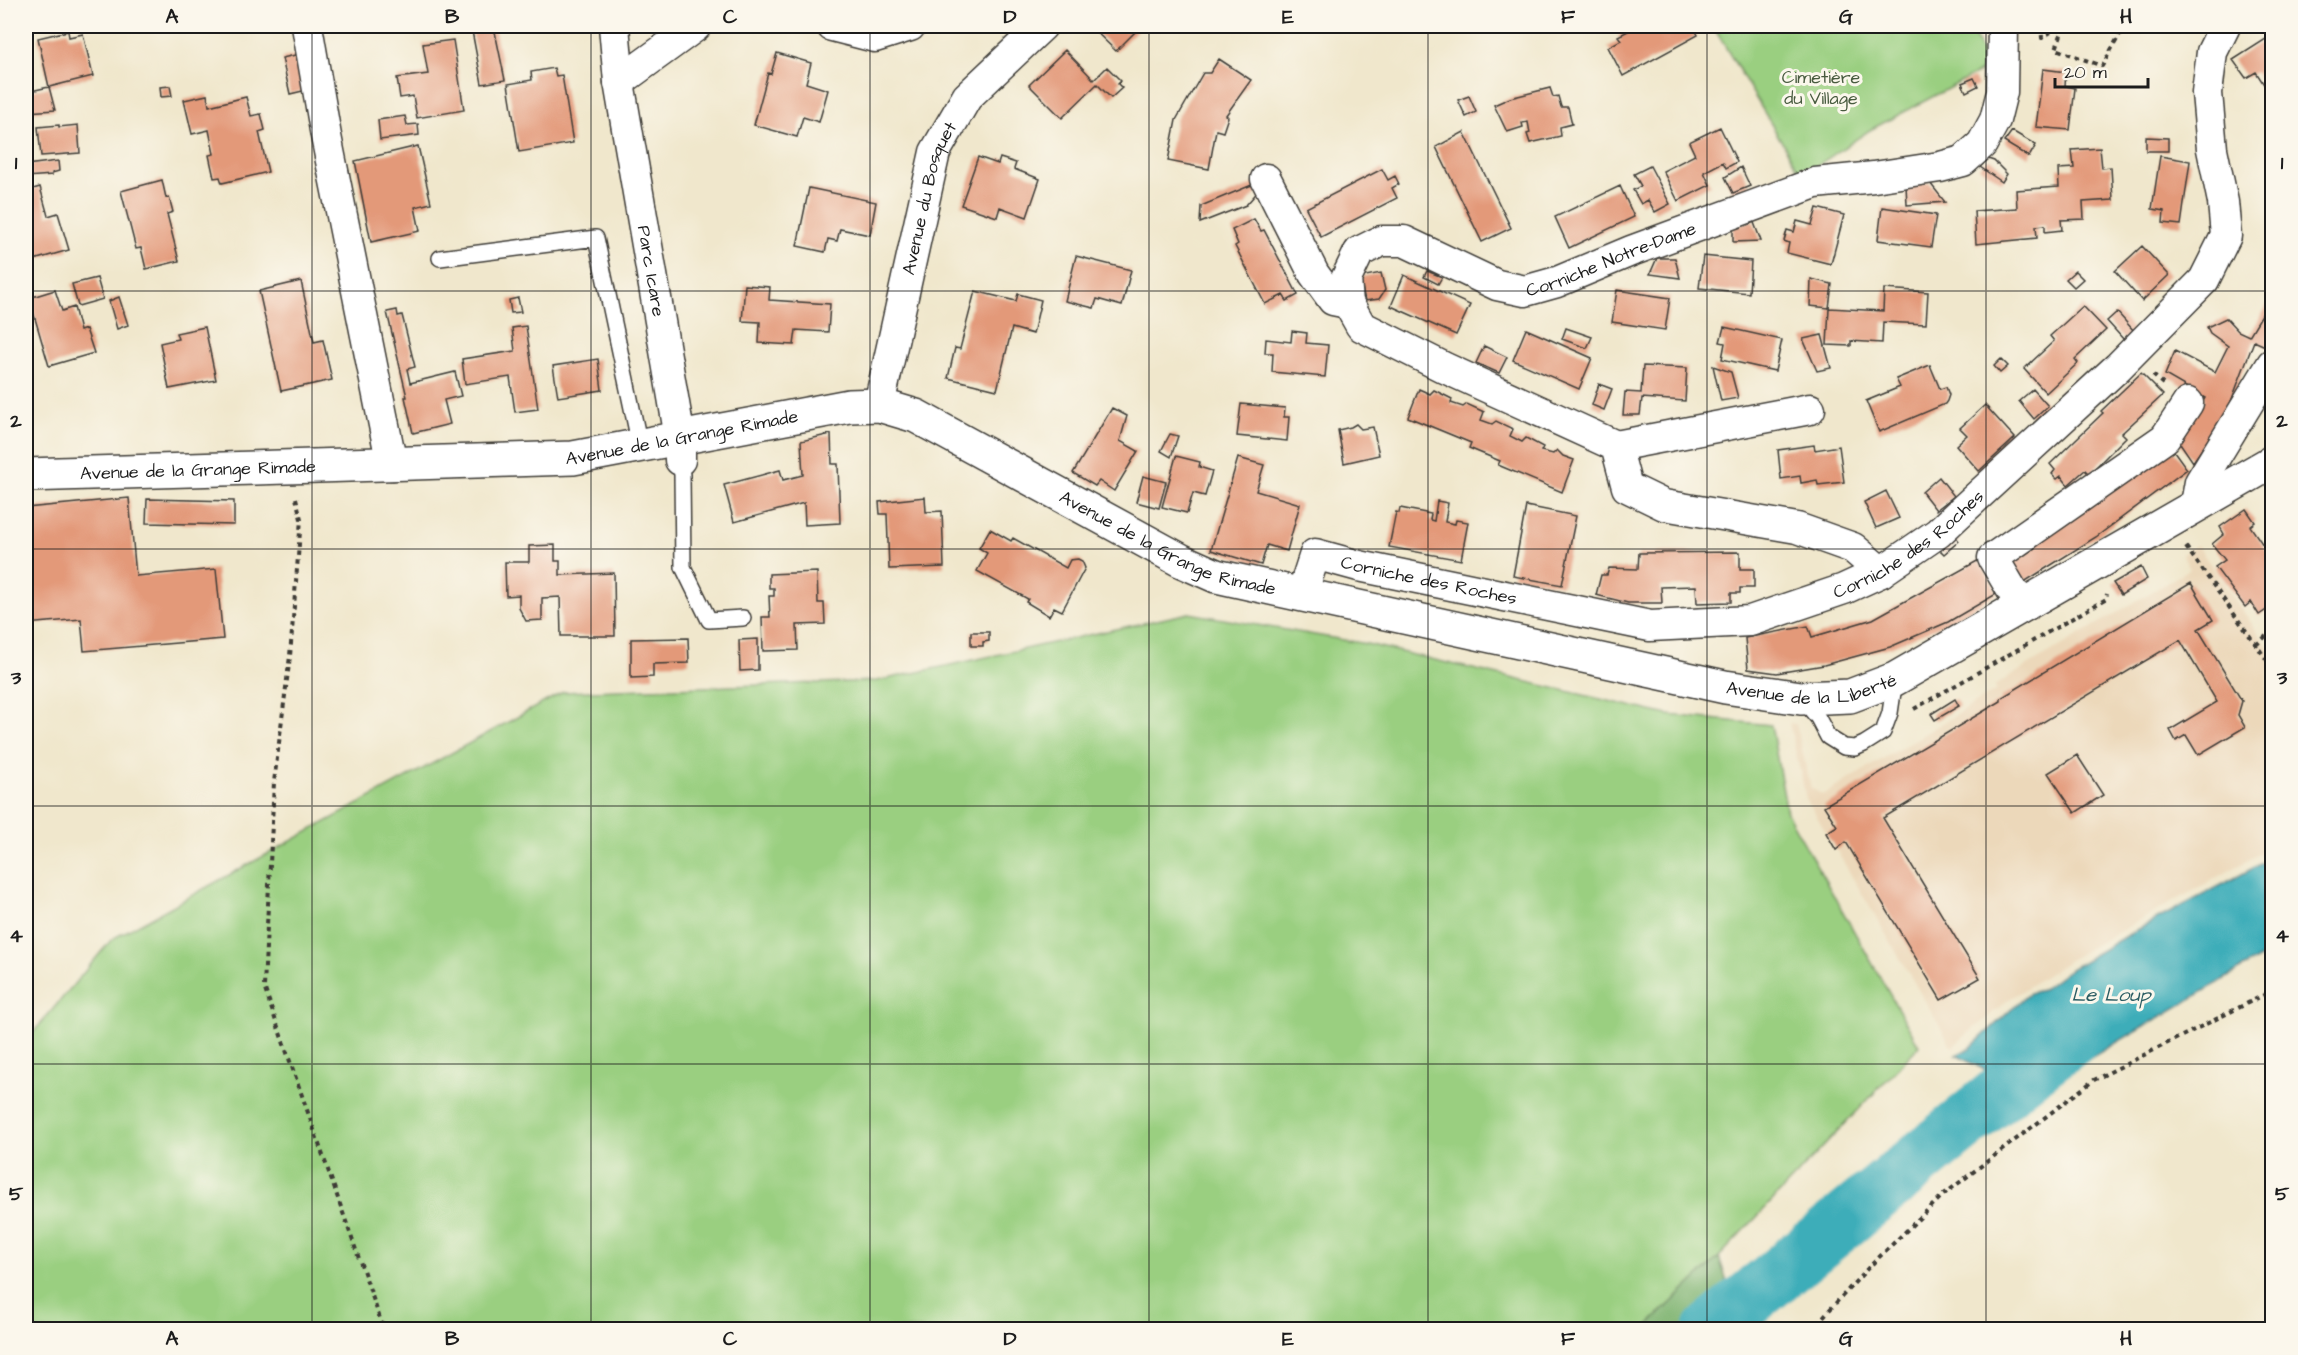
<svg xmlns="http://www.w3.org/2000/svg" width="2298" height="1355" viewBox="0 0 2298 1355" font-family="'Architects Daughter',sans-serif">
	<style>
		.built { fill: #ecd8ba }
		.green { fill: #9acf80; stroke: #5b764e; stroke-width: 1.5 }
		.forest { fill: #7bb26e; stroke: #4c6745; stroke-width: 1.5 }
		.water { fill: #3dadb9; stroke: #2c646a; stroke-width: 1.5 }
		.lines { fill: none; stroke-linecap: round; stroke-linejoin: round }
		.river { stroke: #3dadb9; stroke-width: 56 }
		.building { fill: #e39979 }
		.service-casing { stroke: #3c3a36; stroke-width: 18 }
		.minor-casing { stroke: #3c3a36; stroke-width: 33 }
		.tertiary-casing { stroke: #3c3a36; stroke-width: 36 }
		.path { stroke: #3c3a36; stroke-width: 4; stroke-dasharray: 4.5 4.5; stroke-linecap: butt }
		.service { stroke: #fff; stroke-width: 15 }
		.minor { stroke: #fff; stroke-width: 30 }
		.tertiary { stroke: #fff; stroke-width: 33 }
		.grid { fill: none; stroke: #1c1c1c; stroke-width: 1.5; stroke-opacity: 0.55 }
		.labels { text-anchor: middle; dominant-baseline: central; stroke-width: 6; stroke-linejoin: round; paint-order: stroke }
		.park-label { font-size: 18px; fill: #485b3f; stroke: #fbf7ec }
		.street-label { font-size: 18px; fill: #1c1c1c; stroke: #fbf7ec }
		.water-label { font-size: 20px; font-style: italic; fill: #2b5d63; stroke: #fbf7ec }
		.neatline { fill: none; stroke: #1c1c1c; stroke-width: 2 }
		.grid-label { font-size: 20px; text-anchor: middle; font-weight: bold; fill: #1c1c1c }
	</style>
	<rect width="100%" height="100%" fill="#fbf7ec"/>
	<filter id="ink" filterUnits="userSpaceOnUse"><feTurbulence type="fractalNoise" baseFrequency=".0167" numOctaves="2"/><feDisplacementMap in="SourceGraphic" scale="12" xChannelSelector="R" yChannelSelector="G"/><feConvolveMatrix kernelMatrix="1 2 1 2 8 2 1 2 1" color-interpolation-filters="sRGB"/></filter>
	<filter id="wash" filterUnits="userSpaceOnUse"><feTurbulence type="fractalNoise" baseFrequency=".008" numOctaves="4" result="noise"/><feDisplacementMap in="SourceGraphic" scale="24" xChannelSelector="R" yChannelSelector="G"/><feGaussianBlur stdDeviation="1.35" result="paint"/><feColorMatrix in="noise" values="0 0 0 0 0 0 0 0 0 0 0 0 0 0 0 0 0 1.4 0 .05"/><feComposite in="paint" operator="in"/></filter>
	<g filter="url(#wash)">
		<rect width="100%" height="100%" fill="#f0e7cc"/>
		<path class="built" d="M2197,545L2272,653V668L2267,672V700L2272,709V847L2079,954L2008,1000L1952,1047L1806,798L1789,723L1796,724L1811,788L1823,795L1997,690L1994,686L2190,569L2182,554Z"/>
		<path class="green" d="M1713,26H1970L1989,67L1870,130L1802,176Z
			M1189,613L1367,644L1668,715L1771,725L1787,813L1919,1046L1719,1257L1644,1329L26,1330V1041L112,939L563,692L877,681Z"/>
		<path class="forest" d="M1719,1257L1742,1329H1644Z"/>
		<path class="water" d="M2272,858V951L2043,1086L2012,1084L1956,1055L1970,1048L2029,993L2042,990L2070,969L2124,937Z"/>
		<g class="lines">
			<path class="river" d="M1711,1330L2012,1084L2072,1038"/>
		</g>
		<g id="blocks">
			<path class="building" d="M1090,26H1141L1116,51Z
				M1638,26H1693L1698,35L1623,76L1608,47L1621,40L1618,36Z
				M494,27L505,80L482,84L472,31Z
				M68,31L69,37L83,34L93,76L49,87L38,38Z
				M2272,35V81L2265,86L2256,72L2246,78L2233,60Z
				M453,40L464,110L417,118L413,96L400,98L397,78L428,74L423,44Z
				M1065,50L1094,80L1107,67L1121,81L1118,84L1122,88L1111,98L1097,84L1062,118L1029,85Z
				M777,53L811,63L806,83L828,90L819,122L803,117L797,137L754,125L768,73L771,74Z
				M300,54L307,90L290,94L282,58Z
				M1219,59L1251,80L1226,115L1228,117L1223,132L1216,130L1209,169L1168,161L1176,120L1203,73H1210Z
				M554,68L556,76L562,75L573,143L519,152L508,84L532,80L531,72Z
				M2043,69L2066,72L2065,86L2075,88L2070,130L2036,127Z
				M1974,78L1978,86L1966,92L1962,83Z
				M170,86L172,96L161,97L160,87Z
				M49,87L55,110L27,112L26,92Z
				M1550,88L1553,97L1558,96L1561,107H1568L1572,124L1560,127L1561,136L1530,143L1527,134L1530,133L1528,122L1522,123L1523,127L1507,132L1494,105L1510,98Z
				M207,95L209,106L246,97L251,116L261,114L265,130L259,132L268,172L222,183L220,177L214,178L209,155L214,154L209,130L192,134L184,100Z
				M1469,96L1476,112L1466,117L1458,100Z
				M405,116L407,125L418,124L419,135L380,140L378,120Z
				M59,125V127L78,125L80,153L41,156L38,127Z
				M1720,127L1737,162L1726,168L1723,162L1704,172L1710,185L1678,201L1663,171L1695,155L1689,142Z
				M2012,131L2036,145L2029,157L2004,142Z
				M1464,132L1511,228L1482,242L1436,147Z
				M2146,137L2168,138V151H2146Z
				M418,146L431,203L415,207L420,231L371,242L355,161Z
				M2100,148L2102,168L2111,167L2113,200L2083,202L2084,219L2061,220L2062,230L2045,232V225L2036,226L2037,238L1976,244L1974,211L2017,208L2016,190L2059,187L2058,169L2074,168L2072,150Z
				M2160,156L2190,161L2181,225L2163,223L2164,211L2152,209Z
				M978,157L998,164L1000,158L1016,163L1014,169L1040,179L1027,217L1000,207L997,217L961,205Z
				M1988,159L1994,161L2007,174L2002,182L1980,167Z
				M58,161L59,171L52,173V175L26,177V165Z
				M1650,166L1670,204L1655,212L1648,200L1641,204L1633,190L1641,186L1634,174Z
				M1741,167L1750,186L1733,193L1725,177Z
				M1382,169L1388,180L1395,176L1399,184L1392,188L1397,198L1321,237L1306,208Z
				M162,180L166,198L169,197L173,212L167,214L179,261L146,269L141,248L136,249L121,191Z
				M1259,182L1262,187L1246,205L1200,223L1201,206Z
				M1930,183L1945,202L1907,205L1906,185Z
				M1620,186L1634,217L1569,248L1555,217Z
				M40,187L48,216L58,213L69,250L30,261L26,248V191Z
				M809,188L876,202L870,235L840,229L837,241L828,239L825,252L797,246Z
				M1882,207L1936,215L1931,247L1878,240Z
				M1817,208L1844,215L1831,264L1787,253L1789,243L1784,241L1787,230L1794,232L1797,221L1812,225Z
				M1254,219L1261,231L1264,230L1298,295L1287,301L1283,295L1265,304L1235,246L1238,244L1232,230Z
				M1753,220L1761,241L1733,242V227Z
				M2142,246L2169,275L2142,301L2115,271Z
				M1076,256L1131,270L1122,306L1097,299L1094,308L1065,301Z
				M1703,256L1751,261L1749,293L1699,288Z
				M1657,258H1675L1680,278L1650,274Z
				M1427,271L1442,277L1438,284L1424,277Z
				M2075,271L2083,279L2074,287L2066,279Z
				M1381,273L1385,290L1379,299L1365,301L1360,277Z
				M1404,275L1470,305L1456,335L1391,306Z
				M97,278L103,299L78,306L72,284Z
				M1811,279L1832,284L1829,308L1810,306Z
				M301,281L314,342L323,340L332,380L281,391L259,291Z
				M745,285L770,287L769,300L830,304L828,332L796,330L794,345L759,343L760,322L742,321Z
				M1884,289L1928,292L1926,324L1883,322L1882,343L1851,341V346L1827,345L1829,308L1883,311Z
				M55,290L62,311L74,307L80,331L86,329L94,353L49,366L29,298Z
				M1617,290L1670,298L1665,330L1612,322Z
				M975,291L1016,301L1018,294L1041,300L1033,334L1012,328L997,390L948,378L955,348L960,349Z
				M119,297L128,325L117,329L109,301Z
				M518,298L521,312L511,313L509,300Z
				M2272,298V349L2254,341L2227,412L2193,462L2178,440L2205,398L2165,375L2175,351L2215,372L2228,346L2210,333L2207,327L2226,318L2238,331L2249,336Z
				M2083,306L2106,330L2075,359L2078,363L2046,393L2024,369L2054,341L2050,336Z
				M397,310L398,316L402,315L415,367L407,369L410,383L455,372L461,396L444,400L450,424L413,433L405,397H407L387,312Z
				M2117,312L2134,331L2124,340L2107,321Z
				M526,326L538,409L515,412L510,377L465,384L462,359L515,351L512,328Z
				M205,327L216,380L169,389L160,343L178,339L176,333Z
				M1724,327L1782,340L1775,371L1722,359L1725,343L1720,342Z
				M1566,328L1592,337L1587,348L1562,339Z
				M1526,329L1592,358L1579,389L1513,360Z
				M1292,331L1307,333L1306,343L1328,345L1325,377L1272,372L1273,353H1265L1266,339L1291,342Z
				M1822,335L1831,368L1817,371L1803,339Z
				M1484,346L1507,357L1499,373L1476,363Z
				M598,359L602,390L558,397L553,366Z
				M2001,359L2008,366L2000,373L1994,366Z
				M1930,365L1940,389L1946,387L1949,395L1947,401L1945,404L1879,432L1866,401L1900,387L1896,379Z
				M1643,366L1687,368L1685,401L1642,398L1640,415H1623L1625,392L1641,393Z
				M1713,366L1731,372L1738,398L1721,401Z
				M2141,373L2163,395L2122,433L2126,437L2089,474L2085,470L2068,485L2061,476L2057,479L2052,474L2055,470L2050,464L2103,413L2101,411Z
				M1599,384L1612,389L1604,410L1592,405Z
				M1419,389L1430,394L1434,390L1452,399L1451,403L1463,407L1467,404L1484,412L1481,420L1492,424L1496,421L1513,429L1510,436L1522,442L1526,438L1543,447L1541,451L1553,454L1557,450L1563,456L1574,460L1562,492L1498,465L1500,461L1469,448L1471,443L1408,417Z
				M2033,389L2048,406L2034,419L2019,401Z
				M1241,404L1285,408L1284,417H1289L1287,441L1237,436Z
				M1985,405L2015,438L1979,471L1956,445L1967,435L1960,428Z
				M1112,408L1127,416L1120,441L1138,451L1114,491L1099,481L1095,486L1073,473Z
				M1356,424L1361,429L1373,427L1379,455L1344,463L1338,430L1351,427Z
				M831,434L832,464H838L840,523L805,525L804,503L734,522L724,485L780,470L783,480L803,475L801,441Z
				M1170,434L1178,436L1171,457L1161,451Z
				M1814,445L1815,450L1839,446L1844,482L1818,485L1817,480L1801,483L1800,476L1781,479L1778,450Z
				M2171,447L2187,469L2096,537L2021,584L2007,562Z
				M1176,456L1200,462L1199,467L1212,471L1205,496L1193,493L1187,513L1162,507Z
				M1238,458L1264,465L1256,491L1300,504L1287,551L1267,545L1261,565L1211,550Z
				M1143,476L1166,482L1159,508L1136,502Z
				M1939,477L1954,496L1936,510L1922,492Z
				M1886,491L1899,518L1876,528L1864,502Z
				M925,497L926,512L942,511L944,567L889,569L887,514H880L879,502Z
				M129,498L136,576L216,569L223,639L84,651L81,619L26,624V508Z
				M147,499L234,501V525L146,523Z
				M1437,501L1448,503L1445,522L1455,524L1456,520L1468,522L1461,560L1389,547L1396,512L1399,513L1400,508L1431,514L1430,520L1434,521Z
				M1526,506L1576,516L1562,585L1513,576Z
				M2246,509L2255,522L2250,526L2272,558V606L2259,615L2251,602L2245,607L2215,567L2225,560L2212,544L2224,534L2220,527Z
				M990,529L1011,541L1013,538L1066,568L1070,560L1078,559L1082,561L1085,568L1062,611L1054,607L1049,616L1026,602L1028,599L977,571L987,553L979,548Z
				M1955,535L1959,541L1944,554L1939,549Z
				M555,545V561H560V575L614,573L615,636H561L560,597L542,598V620L526,621L519,608V595L506,596L505,562H529V546Z
				M1740,552V569H1754V588H1740V593H1731V602L1697,603L1696,586L1661,587L1662,603H1628L1596,595L1601,575H1607L1609,568L1638,569L1639,553Z
				M1979,560L1998,593L1948,622L1890,647L1824,665L1777,673L1748,669L1745,638L1808,626L1812,637L1873,619Z
				M2141,567L2147,579L2121,595L2113,583Z
				M817,572L818,603H824L825,624L797,625L798,650L763,651L762,617H770L769,596H774V588H769V574Z
				M2191,583L2213,620L2198,629L2242,701L2238,715L2245,727L2198,755L2186,735L2176,741L2170,730L2217,702L2180,640L1883,818L1980,978L1941,1000L1846,842L1836,850L1826,833L1837,826L1824,806L2001,701V698Z
				M971,632H989V641L983,642V646H971Z
				M688,638L689,663L653,664V677L631,678V639Z
				M758,639V670L740,671L739,640Z
				M1955,699L1959,706L1935,720L1931,714Z
				M2077,755L2103,795L2075,813L2048,773Z"/>
		</g>
	</g>
	<g filter="url(#ink)">
		<use href="#blocks" fill-opacity="0" stroke="#3c3a36" stroke-width="1.5"/>
		<g class="lines">
			<defs>
				<path id="service" d="M440,258L596,238L640,446
					M680,460L682,475L683,567L709,620L743,618
					M1803,700L1818,718L1828,737L1844,747L1855,748L1864,744L1883,732L1890,713L1895,679"/>
				<g id="minor">
					<path d="M307,26L326,136L392,465"/>
					<path id="s1" d="M614,26L619,82L680,438V460"/>
					<path d="M832,26L875,37L910,26"/>
					<path d="M619,82L696,26"/>
					<path d="M1266,179L1314,274L1333,300L1348,303"/>
					<path id="s2" d="M879,405L935,152L967,97L1042,26"/>
					<path d="M1616,446L1810,409"/>
					<path d="M2196,504L2200,482L2272,364"/>
					<path id="s3" d="M1881,572L1853,548L1797,528L1664,505L1627,487L1616,446L1445,368L1361,326L1348,303L1346,279L1359,252L1381,241H1404L1497,285L1525,291L1557,282L1631,251L1815,183L1874,177L1940,167L1963,161L1982,144L1995,120L2002,92L2003,26"/>
					<path id="s4" d="M1302,594L1315,554L1359,566L1650,626L1750,621L1844,589L1881,572L1938,533L1956,516L2118,367L2204,280L2226,236L2223,202L2212,149L2207,93L2212,52L2225,26"/>
					<path d="M2022,607L1993,558L2165,438L2188,403"/>
				</g>
				<g id="tertiary">
					<path id="s5" d="M26,475L573,458L849,406L879,405L916,416L1182,561L1216,576L1725,687L1801,698L1850,696L1895,679L2272,462"/>
				</g>
			</defs>
			<use href="#service" class="service-casing"/>
			<use href="#minor" class="minor-casing"/>
			<use href="#tertiary" class="tertiary-casing"/>
			<path class="path" d="M2041,26L2042,38L2060,26
				M2064,26L2056,49L2102,66L2120,34L2141,26
				M2172,26L2174,33L2179,26
				M2153,375L2165,386
				M296,498L301,519L290,656L274,782L264,987L384,1330
				M2186,547L2272,667
				M2256,645L2272,631
				M1914,709L2106,599L2107,594
				M1811,1330L1868,1268L1943,1195L2094,1080L2272,991"/>
			<use href="#service" class="service"/>
			<use href="#minor" class="minor"/>
			<use href="#tertiary" class="tertiary"/>
		</g>
	</g>
	<path class="grid" d="M312,26V1330M591,26V1330M870,26V1330M1149,26V1330M1428,26V1330M1707,26V1330M1986,26V1330M26,291H2272M26,549H2272M26,806H2272M26,1064H2272"/>
	<g class="labels">
		<g class="park-label">
			<text x="1821" y="77">Cimetière<tspan x="1821" dy="21">du Village</tspan></text>
		</g>
		<g class="street-label">
			<text stroke="none"><textPath href="#s2" startOffset="213">Avenue du Bosquet</textPath></text>
			<text stroke="none"><textPath href="#s3" startOffset="948">Corniche Notre-Dame</textPath></text>
			<text stroke="none"><textPath href="#s1" startOffset="248">Parc Icare</textPath></text>
			<text stroke="none"><textPath href="#s5" startOffset="658">Avenue de la Grange Rimade</textPath></text>
			<text stroke="none"><textPath href="#s5" startOffset="172">Avenue de la Grange Rimade</textPath></text>
			<text stroke="none"><textPath href="#s5" startOffset="1180">Avenue de la Grange Rimade</textPath></text>
			<text stroke="none"><textPath href="#s4" startOffset="663">Corniche des Roches</textPath></text>
			<text stroke="none"><textPath href="#s4" startOffset="159">Corniche des Roches</textPath></text>
			<text stroke="none"><textPath href="#s5" startOffset="1846">Avenue de la Liberté</textPath></text>
		</g>
		<g class="water-label">
			<text x="2111" y="995">Le Loup</text>
		</g>
	</g>
	<rect width="2298" height="1355" fill="none" stroke="#fbf7ec" stroke-width="66"/>
	<path d="M2055 78v9h93v-9" fill="none" stroke="#1c1c1c" stroke-width="3"/>
	<text x="2064" y="78" font-size="18" fill="#1c1c1c" stroke="#fbf7ec" stroke-width="4.5" paint-order="stroke">20 m</text>
	<rect x="33" y="33" width="2232" height="1289" class="neatline"/>
	<g class="grid-label">
		<text x="172" y="23">A</text>
		<text x="452" y="23">B</text>
		<text x="730" y="23">C</text>
		<text x="1010" y="23">D</text>
		<text x="1288" y="23">E</text>
		<text x="1568" y="23">F</text>
		<text x="1846" y="23">G</text>
		<text x="2126" y="23">H</text>
		<text x="16" y="169">1</text>
		<text x="2282" y="169">1</text>
		<text x="16" y="427">2</text>
		<text x="2282" y="427">2</text>
		<text x="16" y="684">3</text>
		<text x="2282" y="684">3</text>
		<text x="16" y="942">4</text>
		<text x="2282" y="942">4</text>
		<text x="16" y="1200">5</text>
		<text x="2282" y="1200">5</text>
		<text x="172" y="1345">A</text>
		<text x="452" y="1345">B</text>
		<text x="730" y="1345">C</text>
		<text x="1010" y="1345">D</text>
		<text x="1288" y="1345">E</text>
		<text x="1568" y="1345">F</text>
		<text x="1846" y="1345">G</text>
		<text x="2126" y="1345">H</text>
	</g>
</svg>
